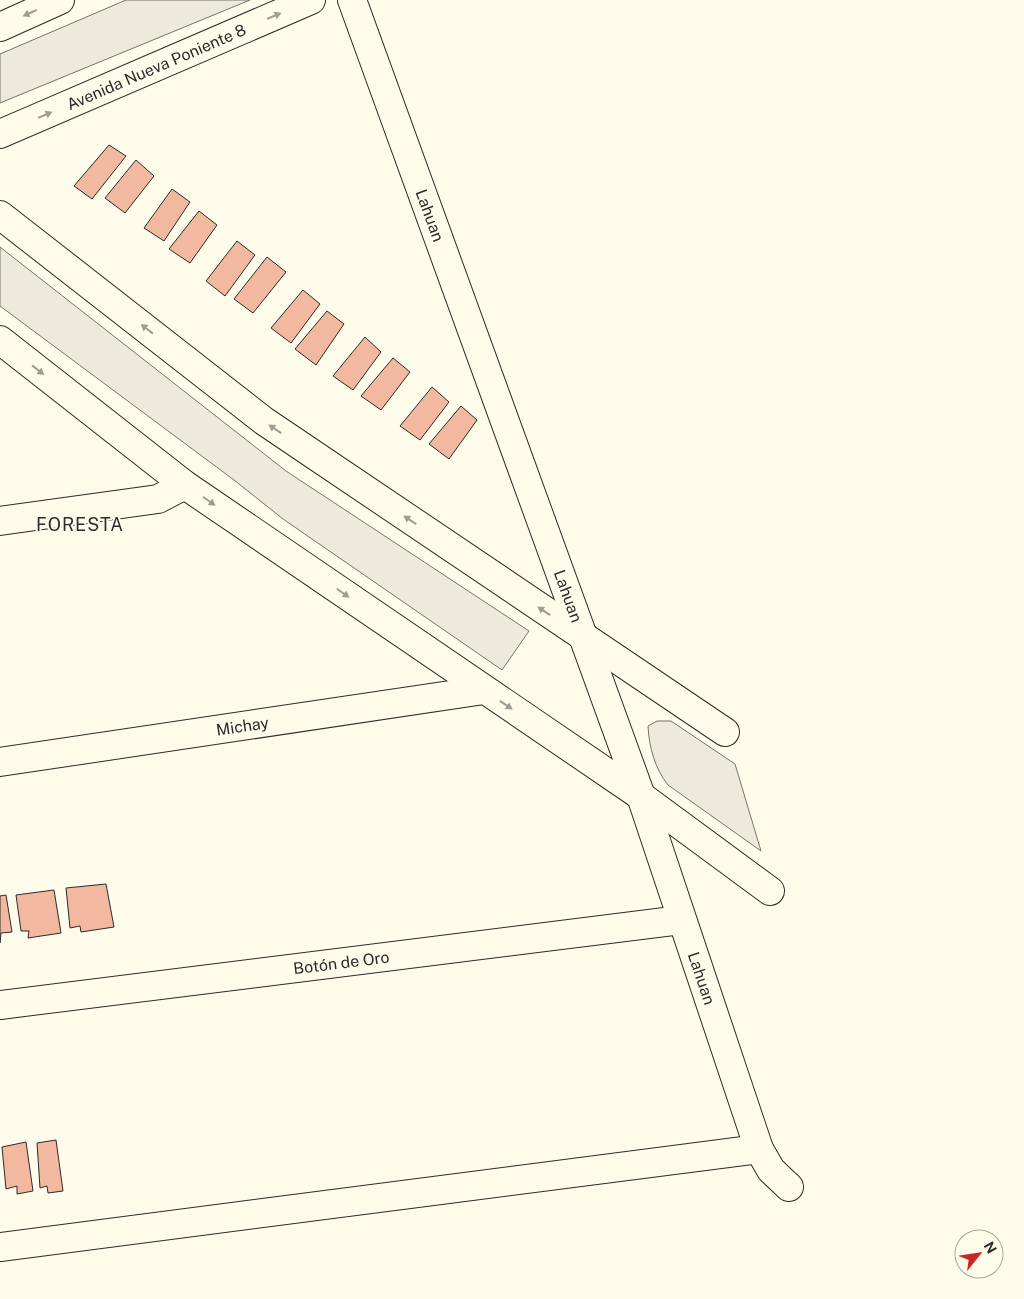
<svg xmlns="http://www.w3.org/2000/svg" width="1024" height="1299" viewBox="0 0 1024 1299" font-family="'Public Sans',sans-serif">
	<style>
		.green { fill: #ecebdb; stroke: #74746e }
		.building { fill: #f2b8a0; stroke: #2b2b2b }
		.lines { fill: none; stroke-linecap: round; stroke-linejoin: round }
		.street-casing { stroke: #2b2b2b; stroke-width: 30 }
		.street { stroke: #fdfbea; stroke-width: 28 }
		.oneway { fill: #9e9d94 }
		.labels { text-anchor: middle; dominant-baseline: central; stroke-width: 4; stroke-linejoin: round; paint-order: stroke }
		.street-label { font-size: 16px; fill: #2b2b2b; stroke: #fdfbea }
		.neighbourhood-label { font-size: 18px; letter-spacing: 1px; fill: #2b2b2b; stroke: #fdfbea }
	</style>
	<rect width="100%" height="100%" fill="#fdfbea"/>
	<path class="green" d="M126,0H250L0,103V54Z
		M0,247L286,471L529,631L502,670L283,519L234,480L0,306Z
		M657,721H671L735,764L761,851L668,785C655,769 649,747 648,726Z"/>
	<path class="building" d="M109,145L126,156L92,199L74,186Z
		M136,160L154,176L125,213L105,198Z
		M172,189L190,202L164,241L144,228Z
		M199,211L217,225L190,263L169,249Z
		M237,241L255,255L225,296L206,281Z
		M267,257L286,272L253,313L234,299Z
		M303,290L320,304L291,343L271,328Z
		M327,311L344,324L316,365L295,349Z
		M365,337L381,352L353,390L333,376Z
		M393,358L410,372L381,410L361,396Z
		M432,387L449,402L420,440L400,426Z
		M461,406L477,420L449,459L429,444Z
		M106,884L114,927L81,932L80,926L70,928L66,888Z
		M54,890L61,933L28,938L29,931H21L16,895Z
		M6,895L12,932L1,933L0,943V896Z
		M56,1140L63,1191L48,1193L47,1186L40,1188L37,1143Z
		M26,1142L33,1191L17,1194V1186L6,1189L2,1147Z"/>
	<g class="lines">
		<defs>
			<g id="street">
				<path id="s1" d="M352,0L641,796L759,1149L771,1170L789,1187"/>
				<path d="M0,27L60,0"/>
				<path id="s2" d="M0,134L311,0"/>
				<path d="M0,215L264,421L725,732"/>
				<path d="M0,340L185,485L641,796L770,891"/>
				<path d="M0,521L158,499L185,485"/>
				<path id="s3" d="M0,762L484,690"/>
				<path id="s4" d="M0,1005L681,920"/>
				<path d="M0,1247L759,1149"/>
			</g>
		</defs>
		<use href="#street" class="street-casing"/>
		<use href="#street" class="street"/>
	</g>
	<defs><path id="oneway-solid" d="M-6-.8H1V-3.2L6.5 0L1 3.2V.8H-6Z" transform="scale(1.25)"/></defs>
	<g class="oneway">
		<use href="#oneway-solid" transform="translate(30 13) rotate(156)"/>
		<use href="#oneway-solid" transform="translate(274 16) rotate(-23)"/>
		<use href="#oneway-solid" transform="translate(45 115) rotate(-23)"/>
		<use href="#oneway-solid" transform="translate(147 329) rotate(-142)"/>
		<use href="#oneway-solid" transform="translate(38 370) rotate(38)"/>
		<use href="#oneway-solid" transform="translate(275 429) rotate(-146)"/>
		<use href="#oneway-solid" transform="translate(209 501) rotate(35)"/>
		<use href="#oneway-solid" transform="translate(410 520) rotate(-146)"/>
		<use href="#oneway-solid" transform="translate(343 593) rotate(35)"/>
		<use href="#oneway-solid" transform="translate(544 611) rotate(-146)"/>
		<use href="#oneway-solid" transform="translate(506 705) rotate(34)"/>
	</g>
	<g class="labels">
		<g class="street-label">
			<text stroke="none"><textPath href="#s2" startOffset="170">Avenida Nueva Poniente 8</textPath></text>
			<text stroke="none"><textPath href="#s1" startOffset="229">Lahuan</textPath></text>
			<text stroke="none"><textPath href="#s1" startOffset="634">Lahuan</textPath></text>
			<text stroke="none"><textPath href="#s3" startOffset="245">Michay</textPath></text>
			<text stroke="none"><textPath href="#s4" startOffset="344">Botón de Oro</textPath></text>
			<text stroke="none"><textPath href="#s1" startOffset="1039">Lahuan</textPath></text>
		</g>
		<g class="neighbourhood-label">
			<text x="80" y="524">FORESTA</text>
		</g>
	</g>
	<g transform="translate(979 1254) rotate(60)"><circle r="24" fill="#fdfbea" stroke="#a9a89e"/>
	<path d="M0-4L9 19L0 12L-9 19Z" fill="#c62828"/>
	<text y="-8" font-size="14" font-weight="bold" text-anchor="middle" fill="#2b2b2b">N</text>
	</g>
</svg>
